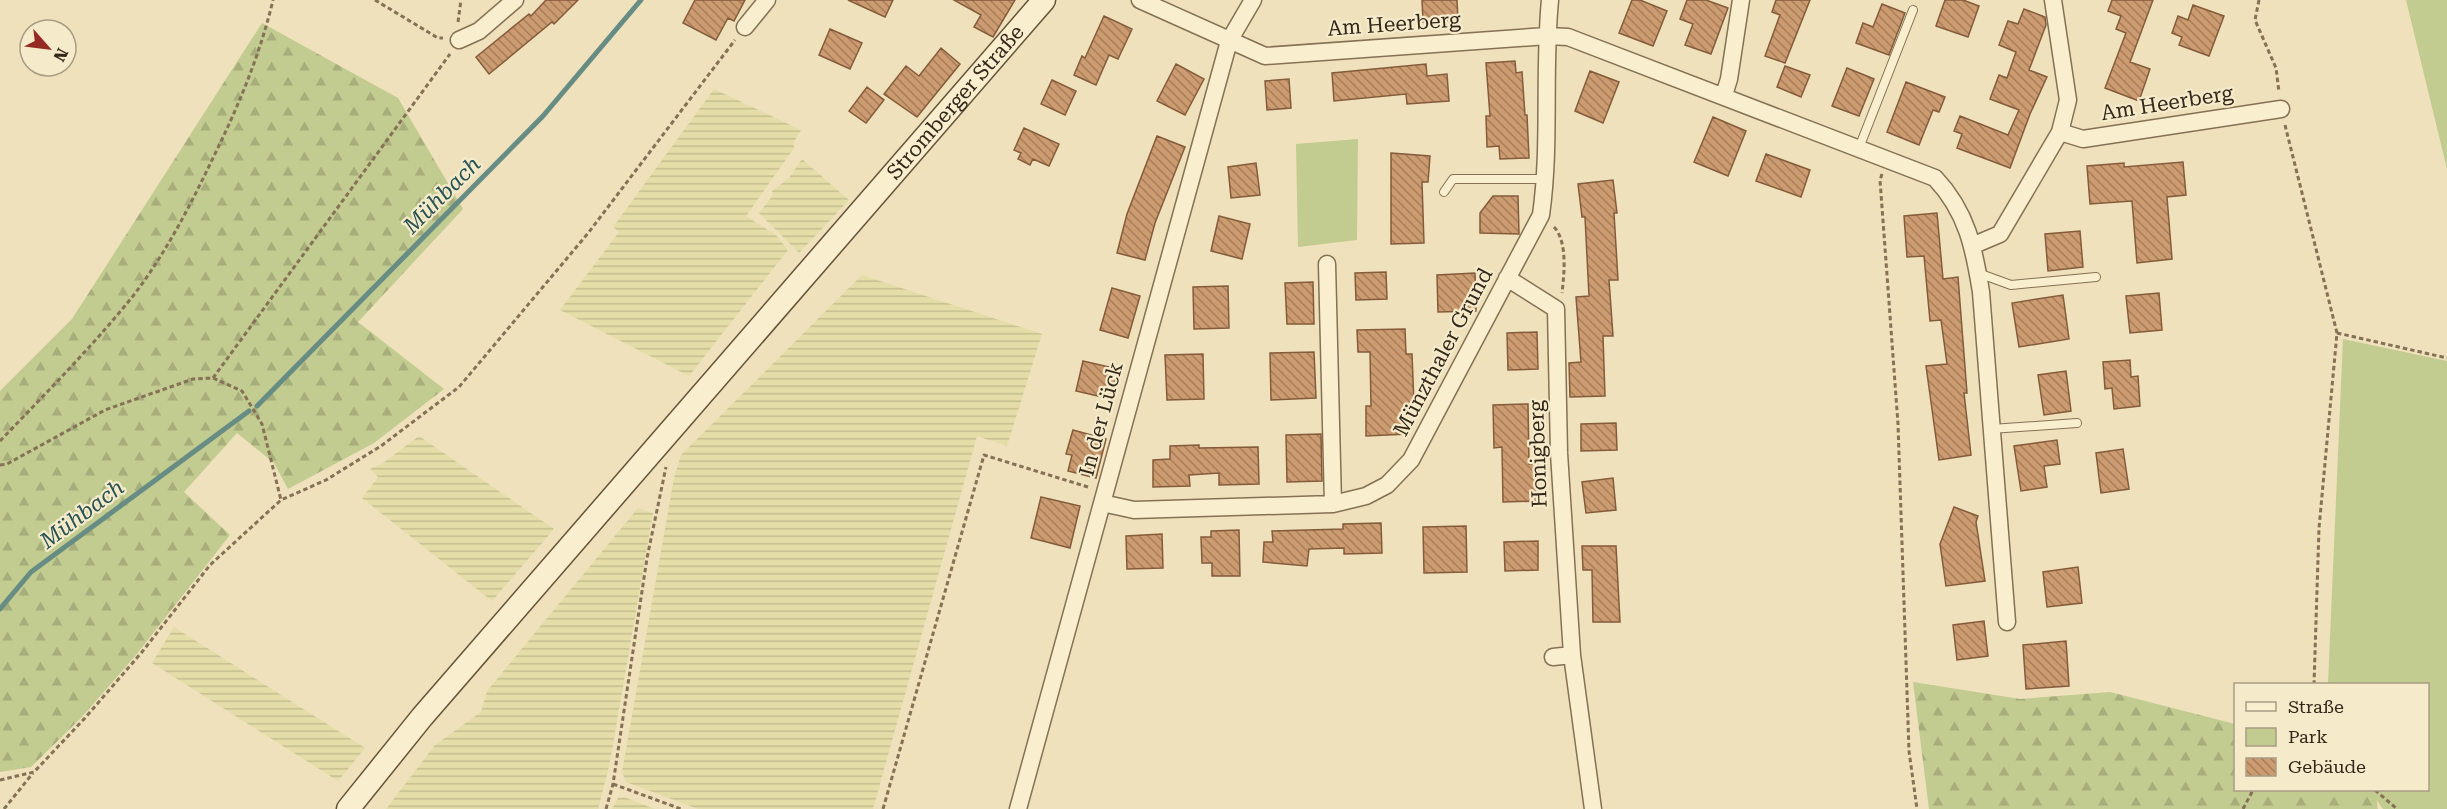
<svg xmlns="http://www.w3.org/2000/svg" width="2447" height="809" viewBox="0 0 2447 809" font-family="'Roboto Serif',serif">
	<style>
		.farmland { fill: url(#farmland-rules) }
		.forest { fill: url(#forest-firs) }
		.park { fill: #c2cb90 }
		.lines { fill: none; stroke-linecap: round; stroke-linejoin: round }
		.stream { stroke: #678c84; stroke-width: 5 }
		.building { fill: url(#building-back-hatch); stroke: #845b3b; stroke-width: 1.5 }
		.service-casing { stroke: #857155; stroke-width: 10 }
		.minor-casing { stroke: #857155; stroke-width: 19 }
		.secondary-casing { stroke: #665239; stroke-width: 25 }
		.path { stroke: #857155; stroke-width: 3; stroke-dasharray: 4.5 3; stroke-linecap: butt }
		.service { stroke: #f9eece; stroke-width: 8 }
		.minor { stroke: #f9eece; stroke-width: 16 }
		.secondary { stroke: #f9eece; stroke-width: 22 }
		.labels { text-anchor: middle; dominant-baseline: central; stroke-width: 4.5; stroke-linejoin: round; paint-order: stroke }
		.street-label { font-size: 21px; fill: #34281a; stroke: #f5ebcb }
		.water-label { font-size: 22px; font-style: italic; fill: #295453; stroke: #f5ebcb }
	</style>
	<defs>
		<pattern id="farmland-rules" width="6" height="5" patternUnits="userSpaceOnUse" patternTransform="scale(1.5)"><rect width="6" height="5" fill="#e4dda8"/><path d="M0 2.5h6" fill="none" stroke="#c4be90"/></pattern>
		<pattern id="forest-firs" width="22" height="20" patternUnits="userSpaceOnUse" patternTransform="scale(1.5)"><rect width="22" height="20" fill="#c2cb90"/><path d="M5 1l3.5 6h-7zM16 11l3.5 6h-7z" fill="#a7ae7c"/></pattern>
		<pattern id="building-back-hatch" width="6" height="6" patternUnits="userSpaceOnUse" patternTransform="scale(1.5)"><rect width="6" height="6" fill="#cd9b70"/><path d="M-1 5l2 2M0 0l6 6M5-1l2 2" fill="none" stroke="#a77e5b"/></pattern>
	</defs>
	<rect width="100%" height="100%" fill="#eee1bb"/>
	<path class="farmland" d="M714,89L801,130L794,142V148L746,216L776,235L788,250L689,376L560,310L619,232L613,227Z
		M802,159L849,200L799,253L759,213L773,195L772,191L789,178Z
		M862,275L1042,334L1007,446L977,436L873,809H698L626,782L622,772L674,478L681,455Z
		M419,436L554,529L492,601L362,498L378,477L370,469L383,463Z
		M638,508L653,513L609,767L598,809H386L435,745L481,712L487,691Z
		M174,627L365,748L338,781L152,663Z
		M624,797L655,809H612L618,798Z"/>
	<path class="forest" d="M262,23L398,98L463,209L358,322L444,389L374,443L288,489L274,463L237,433L184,492L230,535L136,655L81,718L31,767L0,772V391L72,319Z
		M1913,682L2020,699L2110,692L2235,724L2236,790H2375L2378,809H1929Z"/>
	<path class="park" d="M2406,0H2447V169Z
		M1358,139L1357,240L1298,247L1296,144Z
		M2343,339L2447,361V809H2383L2369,790H2428V684H2328Z"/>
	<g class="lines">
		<path class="stream" d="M257,406L543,116L641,0
			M0,609L31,572L249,411"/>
	</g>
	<path class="building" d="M546,0H578L554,24L552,22L489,74L476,57L529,14L531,16Z
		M695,0H745L734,21L728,18L716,40L683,23Z
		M848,0H893L885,17Z
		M954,0H1015L993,37L974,27L981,15Z
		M1422,0H1457L1458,20L1423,22Z
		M1632,0H1640L1667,11L1653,46L1619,33Z
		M1687,0H1706L1728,8L1711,54L1685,45L1693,24L1680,19Z
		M1776,0H1810L1785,63L1765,56L1780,15L1772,12Z
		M1945,0H1963L1979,6L1968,37L1936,26Z
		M2112,0H2153L2130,62L2150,69L2139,101L2105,88L2126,33L2116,29L2121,16L2108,11Z
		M1882,4L1905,13L1889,55L1856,43L1863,23L1873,27Z
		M2193,5L2224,16L2209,56L2179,45L2182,37L2172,33L2178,16L2188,20Z
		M2024,9L2045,17L2046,25L2029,70L2047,77L2030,114L2010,168L1957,148L1962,134L1954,131L1960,116L2008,135L2019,110L1990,99L1999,75L2007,78L2016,52L1999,45L2008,21L2018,24Z
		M1104,16L1132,29L1118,59L1109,55L1096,85L1074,75L1082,56L1085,58Z
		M830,29L862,43L850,69L819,55Z
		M941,48L960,64L917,117L884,94L906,66L919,76Z
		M1515,61L1516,73L1522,72L1525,115H1527L1529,158L1500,159L1499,146L1487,147L1486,116H1490L1486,63Z
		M1176,64L1204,79L1185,115L1157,101Z
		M1426,64L1427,76L1447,74L1449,101L1407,104L1406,94L1334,101L1332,73Z
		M1785,66L1810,75L1801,97L1777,87Z
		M1847,68L1874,79L1859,116L1832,106Z
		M1590,71L1619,82L1603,123L1575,111Z
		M1289,79L1291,108L1267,110L1265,81Z
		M1052,80L1076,91L1065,115L1041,104Z
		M1906,82L1945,97L1939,112L1933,110L1919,145L1887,132Z
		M867,87L884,100L866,123L849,111Z
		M1713,117L1746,131L1728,176L1694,162Z
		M1024,128L1059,144L1049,166L1033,159L1030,165L1018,159L1021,153L1014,150Z
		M1157,136L1185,147L1155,223L1145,260L1117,253L1127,214Z
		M1391,153L1430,156L1428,182H1422L1424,243L1391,244Z
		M1766,154L1810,170L1801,197L1756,181Z
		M2183,162L2186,195L2167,197L2172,259L2137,263L2132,201L2090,204L2087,166L2124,163V167Z
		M1256,163L1260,195L1231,198L1228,167Z
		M1613,180L1617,213H1614L1618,280H1609L1613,336H1603L1605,396L1570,397L1569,363L1581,362L1576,297L1589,296L1585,217H1582L1578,184Z
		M1493,196H1518L1519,234L1480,233V213Z
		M1937,213L1943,279L1958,277L1967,393H1964L1971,455L1939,460L1926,366L1947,364L1941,320L1930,321L1924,256L1907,257L1904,216Z
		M1219,216L1250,224L1242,259L1211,251Z
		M2080,231L2083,267L2048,271L2045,234Z
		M1386,272L1387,299L1356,300L1355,273Z
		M1475,273L1476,311L1438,312L1437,275Z
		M1313,282L1314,324H1287L1285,283Z
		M1228,286L1229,328L1194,329L1193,287Z
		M1112,288L1140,296L1128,338L1100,330Z
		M2159,293L2162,330L2130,333L2126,296Z
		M2063,295L2069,339L2019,347L2012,303Z
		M1405,329L1406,354H1412L1414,404H1407L1408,434L1366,436V406H1371L1370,352H1358L1357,330Z
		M1537,332L1538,369L1508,370L1507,333Z
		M1314,352L1316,398L1271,400L1270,353Z
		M1203,354L1204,399L1167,400L1165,355Z
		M2130,360L2131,377L2138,376L2140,406L2114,409L2112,388L2105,389L2103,362Z
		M1083,361L1118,369L1111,399L1076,391Z
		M2066,371L2071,411L2044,415L2038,375Z
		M1528,404L1529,464H1538V501L1503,502L1502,447L1494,448L1493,405Z
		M1616,423L1617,450L1581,451V424Z
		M1073,430L1106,439L1096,478L1068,471L1072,455L1066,454Z
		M1321,434L1322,481L1287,482L1286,435Z
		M2057,440L2060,464L2044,466L2047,487L2021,491L2014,446Z
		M1199,445V448L1258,447L1259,484L1219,485V473L1189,475L1190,486L1153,487V460L1170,459V446Z
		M2123,449L2129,489L2101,493L2096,453Z
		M1613,478L1616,510L1586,513L1582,482Z
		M1041,497L1080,506L1070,548L1031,538Z
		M1954,507L1978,516L1976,522L1985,581L1946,586L1940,544Z
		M1381,523L1382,553L1344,554V548L1309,549L1307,566L1263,562L1264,542H1273L1272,531L1343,529V524Z
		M1466,526L1467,572L1424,573L1423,527Z
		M1239,530L1240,576H1212V563H1202L1201,537H1211V531Z
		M1162,534L1163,568L1127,569L1126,536Z
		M1538,541V570L1505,571L1504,542Z
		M1582,546H1616L1620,622H1593L1592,570H1583Z
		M2078,567L2082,603L2047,607L2043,572Z
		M1984,621L1988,656L1957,660L1953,625Z
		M2066,641L2069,686L2026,689L2023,645Z"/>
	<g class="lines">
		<defs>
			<path id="service" d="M1859,148L1913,10
				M1444,192L1453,179H1546
				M1978,273L2011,285L2096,277
				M1991,429L2077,423"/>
			<path id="minor" d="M1140,0L1265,56L1547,36L1568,37L1935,178C1967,212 1974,248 1981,292L2007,622
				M745,27L767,0
				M459,40L479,31L515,0
				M1724,95L1729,79L1741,0
				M2060,132L2083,139L2281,109
				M1974,245L2000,234L2060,132L2068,100L2053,0
				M1327,264L1333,504
				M1507,278L1556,309L1559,453L1572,655L1553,657
				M1102,503L1134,510L1333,504L1366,496L1387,485L1411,460L1541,215C1551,144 1543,72 1550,0
				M1572,655L1593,809
				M1018,809L1229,41L1253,0"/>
			<g id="secondary">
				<path id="s1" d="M348,809L422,717L1044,0"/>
			</g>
		</defs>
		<use href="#service" class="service-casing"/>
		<use href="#minor" class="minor-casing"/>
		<use href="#secondary" class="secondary-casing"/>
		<path class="path" d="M375,0L438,38H443
			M2259,0L2255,20L2276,68L2279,92
			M458,22L461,0
			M2285,125L2337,333L2319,528L2314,684
			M1882,174L1880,180L1898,424L1909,751L1917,809
			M1554,227C1568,242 1564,275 1562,293
			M2337,333L2447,358
			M213,378L450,54
			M0,441C46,393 92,347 133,296C166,253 190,206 213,158C238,107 260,55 273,0
			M0,465L7,464L105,410L193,379L213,378L242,391L262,424L281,500
			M0,780L34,772L85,718L142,652L210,565L281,500L326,480L381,446L459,387L589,232L735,40
			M613,784L681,809
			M2375,790L2397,809
			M4,809L33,773
			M606,809L613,784L647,558L666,467
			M883,809L984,455L1088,487
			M2243,809L2253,790"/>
		<use href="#service" class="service"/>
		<use href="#minor" class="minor"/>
		<use href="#secondary" class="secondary"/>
	</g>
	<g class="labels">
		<g class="street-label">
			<text transform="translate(1394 24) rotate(-4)">Am Heerberg</text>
			<text stroke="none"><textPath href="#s1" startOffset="932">Stromberger Straße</textPath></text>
			<text transform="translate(2167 103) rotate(-9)">Am Heerberg</text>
			<text transform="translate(1443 352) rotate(-62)">Münzthaler Grund</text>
			<text transform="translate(1101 419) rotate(-75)">In der Lück</text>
			<text transform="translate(1538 454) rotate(-92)">Honigberg</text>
		</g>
		<g class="water-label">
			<text transform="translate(442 195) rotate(-45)">Mühbach</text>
			<text transform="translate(82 514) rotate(-37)">Mühbach</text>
		</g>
	</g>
	<rect x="2234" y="683" width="195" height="108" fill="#f5ebcb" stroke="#a89d84" stroke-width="1.5"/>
	<rect x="2246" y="702" width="30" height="9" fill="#f9eece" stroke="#a89d84" stroke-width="1.5"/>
	<text x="2288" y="713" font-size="18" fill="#34281a">Straße</text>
	<rect x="2246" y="728" width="30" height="18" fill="#c2cb90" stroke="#a89d84" stroke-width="1.5"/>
	<text x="2288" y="743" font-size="18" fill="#34281a">Park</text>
	<rect x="2246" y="758" width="30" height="18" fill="url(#building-back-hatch)" stroke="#a89d84" stroke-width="1.5"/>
	<text x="2288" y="773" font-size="18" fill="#34281a">Gebäude</text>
	<g transform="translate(48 48) rotate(118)"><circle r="28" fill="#f5ebcb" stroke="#a89d84" stroke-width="1.5"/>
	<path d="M0-4.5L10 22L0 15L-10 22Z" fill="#952924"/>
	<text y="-9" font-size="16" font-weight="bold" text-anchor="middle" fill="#34281a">N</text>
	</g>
</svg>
